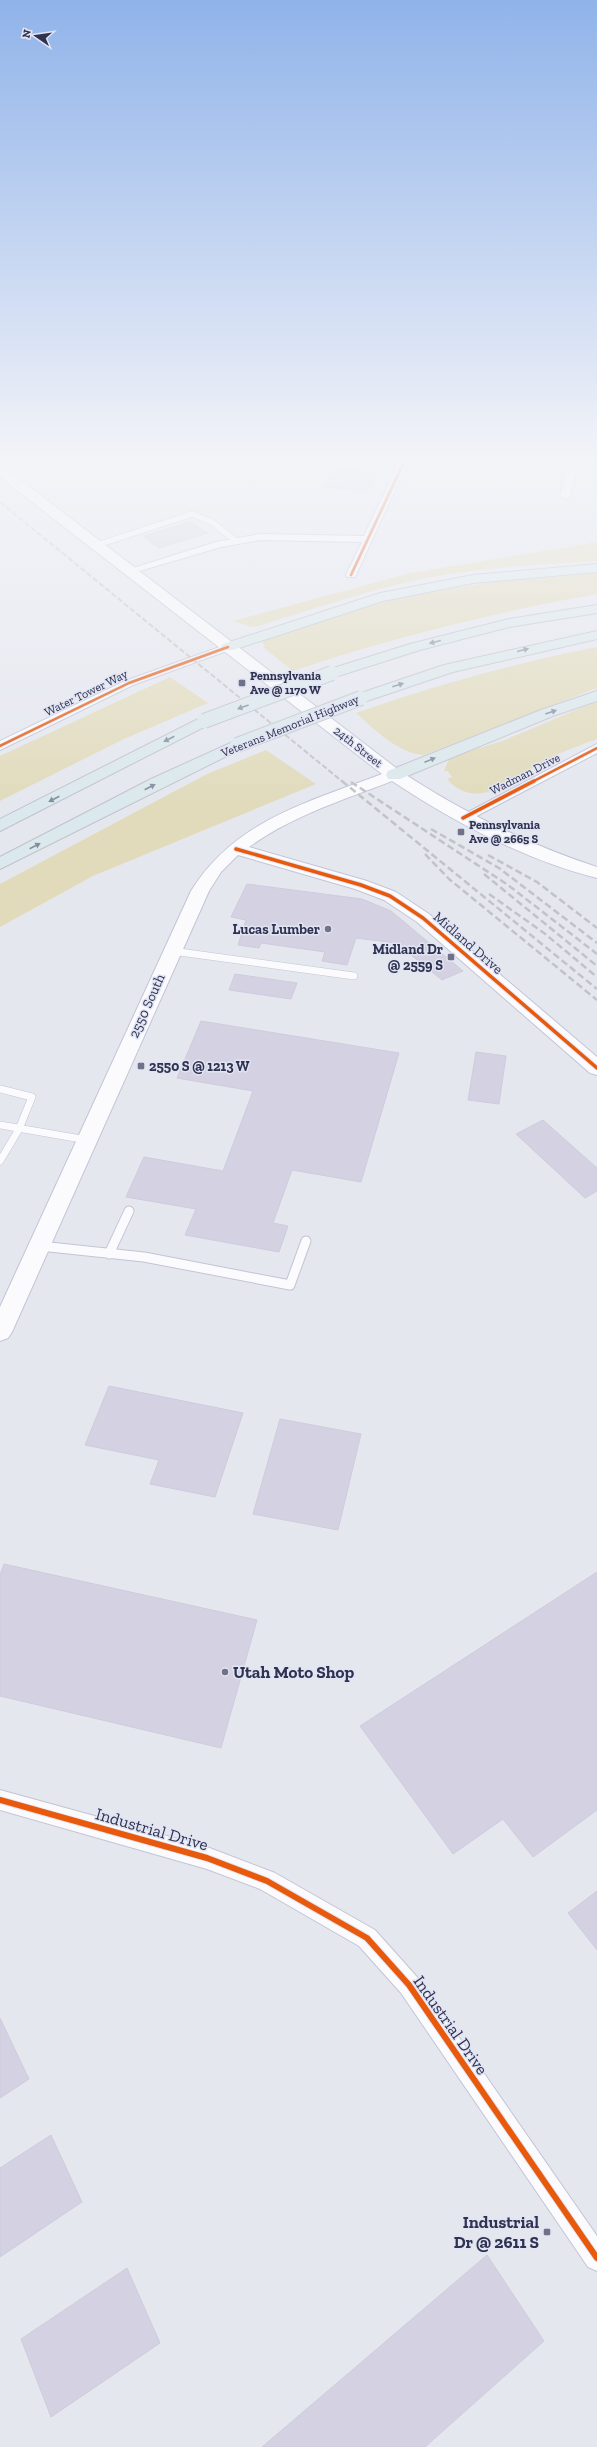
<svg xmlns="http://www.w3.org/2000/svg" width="597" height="2447" viewBox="0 0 597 2447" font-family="'Zilla Slab',serif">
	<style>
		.green { fill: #e1dbbc }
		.building { fill: #d4d1e2; stroke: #cecbdd }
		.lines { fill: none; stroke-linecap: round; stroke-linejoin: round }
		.lane-far2-casing { stroke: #c2c4d6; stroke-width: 7 }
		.lane-far1-casing { stroke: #c2c4d6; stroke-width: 8 }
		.lane-casing { stroke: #c2c4d6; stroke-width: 11 }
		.street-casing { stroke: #c2c4d6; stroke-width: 2 }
		.secondary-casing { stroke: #c2c4d6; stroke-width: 2 }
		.highway-casing { stroke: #c0c2cc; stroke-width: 2 }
		.lane-far2 { stroke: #fbfbfd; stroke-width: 5.5 }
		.lane-far1 { stroke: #fbfbfd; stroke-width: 7 }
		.lane { stroke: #fbfbfd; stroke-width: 9 }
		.street { fill: #fbfbfd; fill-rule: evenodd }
		.secondary { fill: #fbfbfd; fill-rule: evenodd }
		.highway { fill: #dbe8ec; fill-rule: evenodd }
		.rail-far1 { stroke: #c2c3c7; stroke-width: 2; stroke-dasharray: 5.5 2.5; stroke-linecap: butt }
		.rail { stroke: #c2c3c7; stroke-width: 2.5; stroke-dasharray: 7 3.5; stroke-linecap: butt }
		.highway-bridge-casing { stroke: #c0c2cc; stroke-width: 16; stroke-linecap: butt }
		.highway-bridge { stroke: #dbe8ec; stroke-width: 14 }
		.cycleway-far2-casing { stroke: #e1e4f3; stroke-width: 4 }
		.cycleway-far1-casing { stroke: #e1e4f3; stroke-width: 5.5 }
		.cycleway-casing { stroke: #e1e4f3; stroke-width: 8 }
		.cycleway-far2 { stroke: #e8590c; stroke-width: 2.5 }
		.cycleway-far1 { stroke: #e8590c; stroke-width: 3.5 }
		.cycleway { stroke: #e8590c; stroke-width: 6 }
		.oneway { fill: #858e9e }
		.poi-dot { fill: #6f7288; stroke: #e1e4f3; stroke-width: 1.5 }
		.labels { text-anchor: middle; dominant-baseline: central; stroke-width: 3; stroke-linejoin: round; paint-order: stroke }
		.far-poi-label { font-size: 12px; font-weight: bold; fill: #2f3350; stroke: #e1e4f3; text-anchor: start }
		.far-street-label { font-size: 12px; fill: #2f3350; stroke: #e1e4f3 }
		.poi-label { font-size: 14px; font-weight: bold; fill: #2f3350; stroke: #e1e4f3; text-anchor: end }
		.street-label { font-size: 14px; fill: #2f3350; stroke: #e1e4f3 }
		.near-poi-label { font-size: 17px; font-weight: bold; fill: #2f3350; stroke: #e1e4f3; text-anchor: start }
		.near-street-label { font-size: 17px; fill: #2f3350; stroke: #e1e4f3 }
	</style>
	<rect width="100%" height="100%" fill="#e5e7ef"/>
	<path class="green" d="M597,542V561C539,565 479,567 422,579C366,591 313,609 259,626L252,627L233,621L410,573Z
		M597,573V594C494,613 392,637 293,671L263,647L265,646L262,643L265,638L396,598L484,583Z
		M597,647V688L424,755C399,754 374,729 356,713C435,685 515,663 597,647Z
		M170,677L208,703L124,739L0,801V756Z
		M597,701V739C581,745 563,751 548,759C517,775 479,815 447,779L452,777L448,771H444L448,761L454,756L505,740Z
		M266,750L316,784L93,876L0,927V884L205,775Z"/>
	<path class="building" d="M334,468L378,473L368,491L324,487Z
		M190,522L208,533L159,548L143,536Z
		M247,884L362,899L391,911L463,971L442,980L396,943L356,938L347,965L322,961L325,952L261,943L259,948L238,945L246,920L231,917Z
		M235,974L297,983L291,999L229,990Z
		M201,1021L399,1053L361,1182L292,1170L273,1223L288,1226L279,1252L185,1235L196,1209L126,1197L144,1157L223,1171L253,1091L177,1078Z
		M476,1052L506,1056L499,1104L468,1100Z
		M543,1120L597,1168V1191L585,1198L516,1134Z
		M109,1386L243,1413L215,1497L150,1484L159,1460L85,1445Z
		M280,1419L361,1434L338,1530L253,1514Z
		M4,1564L257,1620L221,1748L0,1696V1575Z
		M597,1572V1810L533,1857L503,1819L453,1854L360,1726Z
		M597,1891V1950L568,1913Z
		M0,2018L29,2079L0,2098Z
		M51,2135L82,2202L0,2257V2168Z
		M487,2255L544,2341L425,2447H262Z
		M127,2268L160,2343L51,2417L21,2339Z"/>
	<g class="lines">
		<defs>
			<path id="lane-far2" d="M97,545L192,514L212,522L236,541"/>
			<path id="lane-far1" d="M172,951L354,976
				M0,1089L32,1097L19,1129L0,1161
				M0,1125L87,1140"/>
			<path id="lane" d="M40,1246L144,1257L290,1285L306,1241
				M109,1254L129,1211"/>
			<path id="street" d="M399,462H408L355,577H347L346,575L362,542L260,540L221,547L129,574L124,571L216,542L260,534L364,536Z
				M569,462H579L570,496L565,499L560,496Z
				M228,644L233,647L232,649L133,685L0,750V741L125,681Z
				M597,744V753L467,821H459L457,818Z
				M0,1790L207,1847L275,1873L375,1930L417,1977L597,2236V2271L588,2267L401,1993L359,1946L260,1889L207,1869L0,1810Z"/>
			<path id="secondary" d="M0,467L5,468L400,771C462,812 527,844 597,867V878C525,860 454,822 392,781C343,800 292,816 249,847L367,881L396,892L429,914L597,1057V1075L590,1073L417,922L384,900L355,889L238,855L221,872L209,891L12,1332L8,1338L0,1341V1307L191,891C235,820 309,802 382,774L0,477Z"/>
			<path id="highway" d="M597,564V572L473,583L383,601L233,650H223L221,647L223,644L380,593L473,575Z
				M597,605V613L509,627L420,650L332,678L324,673L327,670L410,644L509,619Z
				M597,631V639L453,672L361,703L353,698L355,695L444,665Z
				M597,691V701L553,716L400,779H388L386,775L388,771L541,710Z
				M204,716L210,718L212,721L210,724L0,831V819Z
				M237,740L243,742L245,745L243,748L0,869V857L151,779Z"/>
		</defs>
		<use href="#lane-far2" class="lane-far2-casing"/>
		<use href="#lane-far1" class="lane-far1-casing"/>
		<use href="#lane" class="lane-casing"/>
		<use href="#street" class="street-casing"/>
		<use href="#secondary" class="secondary-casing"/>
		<use href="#highway" class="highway-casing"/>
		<use href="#lane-far2" class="lane-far2"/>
		<use href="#lane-far1" class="lane-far1"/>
		<use href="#lane" class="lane"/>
		<use href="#street" class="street"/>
		<use href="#secondary" class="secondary"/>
		<use href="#highway" class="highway"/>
		<path class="rail-far1" d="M0,502L343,782"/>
		<path class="rail" d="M342,781L597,989
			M351,782L508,885L597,954
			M431,829L499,868L597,943
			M425,854L449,879L597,1000
			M488,855L537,882L597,928
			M484,874L597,966
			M489,894L544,933L597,977"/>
		<defs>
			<path id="highway-bridge" d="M204,721L332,673
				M237,745L361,698"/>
		</defs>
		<use href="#highway-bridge" class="highway-bridge-casing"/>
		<use href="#highway-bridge" class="highway-bridge"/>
		<defs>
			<path id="cycleway-far2" d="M351,575L404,462
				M0,746L129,683L228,647
				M532,782L597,748"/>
			<path id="cycleway-far1" d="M463,818L534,781
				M236,849L361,885L390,896L423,918L597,1068"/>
			<path id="cycleway" d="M0,1800L207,1858L267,1881L367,1938L409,1985L597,2258"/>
		</defs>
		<use href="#cycleway-far2" class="cycleway-far2-casing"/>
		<use href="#cycleway-far1" class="cycleway-far1-casing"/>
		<use href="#cycleway" class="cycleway-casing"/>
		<use href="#cycleway-far2" class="cycleway-far2"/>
		<use href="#cycleway-far1" class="cycleway-far1"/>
		<use href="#cycleway" class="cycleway"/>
	</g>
	<defs><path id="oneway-solid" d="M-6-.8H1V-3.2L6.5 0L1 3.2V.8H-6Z"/></defs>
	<g class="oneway">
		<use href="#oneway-solid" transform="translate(435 642) rotate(166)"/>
		<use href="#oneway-solid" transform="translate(523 650) rotate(-14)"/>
		<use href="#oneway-solid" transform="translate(398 685) rotate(-18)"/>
		<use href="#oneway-solid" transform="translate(243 707) rotate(160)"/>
		<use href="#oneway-solid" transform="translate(551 712) rotate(-19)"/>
		<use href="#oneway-solid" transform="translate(169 739) rotate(153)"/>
		<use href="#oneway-solid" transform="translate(430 760) rotate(-22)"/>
		<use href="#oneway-solid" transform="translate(150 787) rotate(-27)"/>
		<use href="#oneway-solid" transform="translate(54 799) rotate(153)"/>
		<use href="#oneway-solid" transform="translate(35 846) rotate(-27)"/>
	</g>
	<linearGradient id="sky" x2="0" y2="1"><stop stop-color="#90b3ea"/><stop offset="0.57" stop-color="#f3f4f8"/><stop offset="1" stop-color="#f3f4f8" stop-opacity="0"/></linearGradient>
	<rect width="597" height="805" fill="url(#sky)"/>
	<g class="poi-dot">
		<rect x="238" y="679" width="8" height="8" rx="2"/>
		<rect x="457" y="828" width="8" height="8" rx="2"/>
		<circle cx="328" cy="929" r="4"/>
		<rect x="447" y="953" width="8" height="8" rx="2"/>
		<rect x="137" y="1062" width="8" height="8" rx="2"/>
		<circle cx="225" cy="1672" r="4"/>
		<rect x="543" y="2228" width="8" height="8" rx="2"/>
	</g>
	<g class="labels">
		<g class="far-poi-label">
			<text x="250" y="676">Pennsylvania<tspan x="250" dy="14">Ave @ 1170 W</tspan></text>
			<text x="469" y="825">Pennsylvania<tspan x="469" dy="14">Ave @ 2665 S</tspan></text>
		</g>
		<g class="far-street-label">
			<text transform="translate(86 693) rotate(-26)">Water Tower Way</text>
			<text transform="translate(290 726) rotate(-22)">Veterans Memorial Highway</text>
			<text transform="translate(358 747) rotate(38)">24th Street</text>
			<text transform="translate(525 774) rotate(-27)">Wadman Drive</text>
		</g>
		<g class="poi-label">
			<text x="320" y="929">Lucas Lumber</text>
			<text x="443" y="949">Midland Dr<tspan x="443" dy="16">@ 2559 S</tspan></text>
			<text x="149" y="1066" text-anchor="start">2550 S @ 1213 W</text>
		</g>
		<g class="street-label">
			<text transform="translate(468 943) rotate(41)">Midland Drive</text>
			<text transform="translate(147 1006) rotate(-66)">2550 South</text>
		</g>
		<g class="near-poi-label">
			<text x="233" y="1672">Utah Moto Shop</text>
			<text x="539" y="2222" text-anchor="end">Industrial<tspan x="539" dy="20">Dr @ 2611 S</tspan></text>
		</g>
		<g class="near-street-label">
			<text transform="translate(152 1829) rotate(16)">Industrial Drive</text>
			<text transform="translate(451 2025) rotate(55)">Industrial Drive</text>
		</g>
	</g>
	<g transform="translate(36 36) rotate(283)" stroke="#e1e4f3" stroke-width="3" paint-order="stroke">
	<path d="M0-3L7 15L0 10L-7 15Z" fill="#2f3350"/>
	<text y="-6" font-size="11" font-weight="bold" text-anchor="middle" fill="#2f3350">N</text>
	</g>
</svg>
